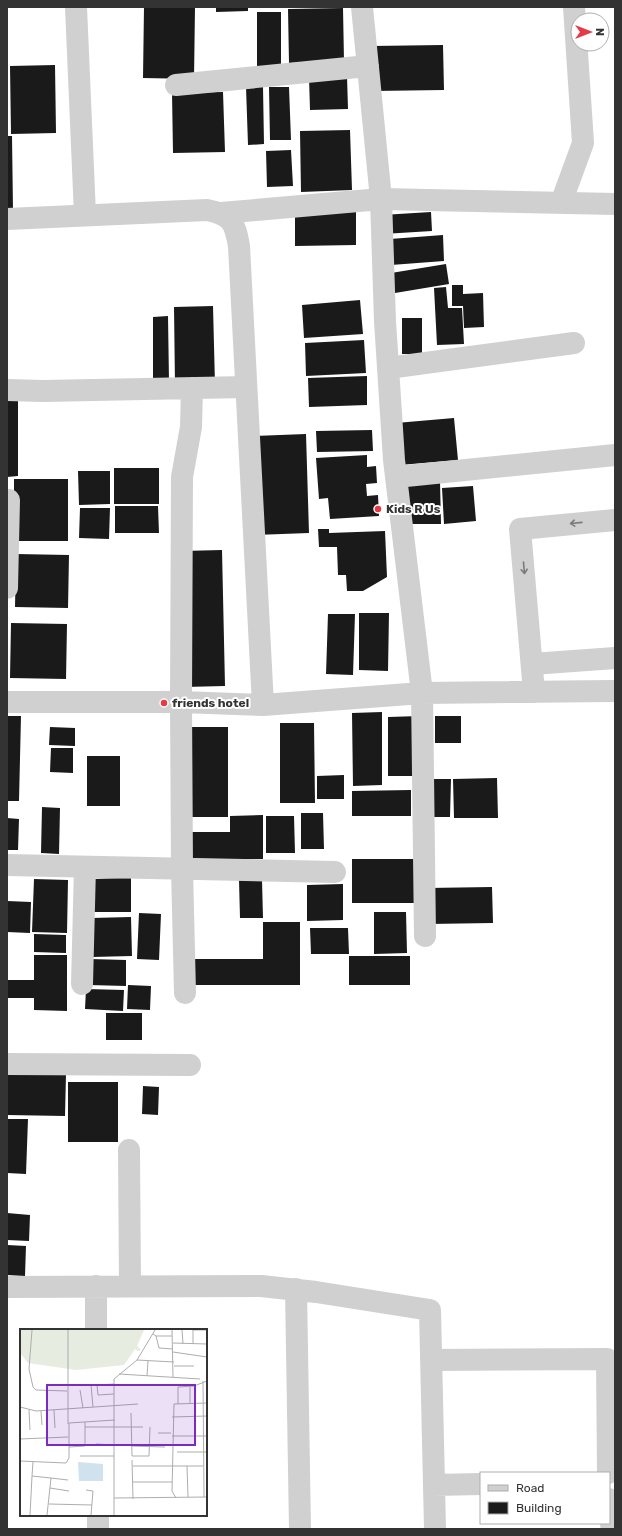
<svg xmlns="http://www.w3.org/2000/svg" width="622" height="1536" viewBox="0 0 622 1536" font-family="Rubik,sans-serif">
	<style>
		.building { fill: #1a1a1a }
		.lines { fill: none; stroke-linecap: round; stroke-linejoin: round }
		.minor { stroke: #d0d0d0; stroke-width: 22 }
		.oneway { stroke: #7a7a7a }
		.poi-dot { fill: #e63946; stroke: #fff; stroke-width: 1.5 }
		.labels { text-anchor: middle; dominant-baseline: central; stroke-width: 4; stroke-linejoin: round; paint-order: stroke }
		.poi-label { font-size: 12px; font-weight: bold; fill: #333; stroke: #fff; text-anchor: start }
		.inset-road { fill: none; stroke: #adadad; stroke-width: 1 }
		.view { fill: #7b2cbf; fill-opacity: 0.15; stroke: #7b2cbf; stroke-width: 2 }
		.inset-edge { fill: none; stroke: #333; stroke-width: 2 }
	</style>
	<rect width="100%" height="100%" fill="#fff"/>
	<path class="building" d="M144,7H195L194,79L143,78Z
		M216,7H248V11L216,12Z
		M343,8L344,61L289,63L288,9Z
		M257,12H281V70H257Z
		M443,45L444,90L373,91L372,46Z
		M55,65L56,133L11,134L10,66Z
		M347,76L348,109L310,110L309,77Z
		M246,87H263L264,144L248,145Z
		M269,87H289L291,140H270Z
		M223,92L225,152L173,153L172,93Z
		M350,130L352,190L301,192L300,131Z
		M7,136H12L13,210H7Z
		M291,150L293,186L267,187L266,151Z
		M356,212V245L295,246V213Z
		M431,212L432,231L383,234L382,215Z
		M443,235L444,261L391,265L390,239Z
		M446,264L449,284L395,293L391,273Z
		M452,285H463V294L483,293L484,327L464,328L463,306H452Z
		M446,287L448,308H462L464,344L437,345L434,288Z
		M360,300L363,334L304,338L302,305Z
		M213,306L215,385L175,386L174,307Z
		M168,316L169,382H153V317Z
		M402,318H422V354H402Z
		M364,340L366,373L306,376L305,343Z
		M367,376V405L309,407L308,378Z
		M18,391V476L7,477V392Z
		M454,418L458,460L400,465L396,423Z
		M372,430L373,451L317,452L316,431Z
		M306,434L309,533L255,535L252,436Z
		M367,455V467L376,466L377,483L366,484L367,496L378,495L379,516L330,519L328,498L319,499L316,458Z
		M114,468H159V504H114Z
		M78,471H110V504L79,505Z
		M14,479H68V541H14Z
		M406,481H440L441,524H408Z
		M473,486L476,521L444,524L442,488Z
		M115,506H158L159,533H115Z
		M80,508H110L109,539L79,538Z
		M318,529H329V533L385,531L387,577L363,591H347L346,575H338L337,547H319Z
		M222,550L225,686L184,687L182,551Z
		M16,554L69,555L68,608L15,607Z
		M359,613H389L388,671L359,670Z
		M328,614H355L353,675L326,674Z
		M11,623L67,624L66,679L10,678Z
		M382,712V785L353,786L352,713Z
		M7,716H21L19,801H7Z
		M420,716V776H388V717Z
		M435,716H461V743H435Z
		M280,723H314L315,803H280Z
		M50,727L75,728V746L49,745Z
		M189,727H228V817H190Z
		M51,748H73V773L50,772Z
		M87,756H120V806H87Z
		M344,775V799H317V776Z
		M497,778L498,818H454L453,779Z
		M426,779H451L450,817H425Z
		M411,790V816H352V791Z
		M42,807L60,808L59,854L41,853Z
		M301,813H323L324,849H301Z
		M263,815V859L188,860V832H230V816Z
		M266,816H294L295,853H266Z
		M7,818L19,819L18,850H7Z
		M352,859H416V903H352Z
		M131,878V912H91V879Z
		M34,879L68,880L67,933L32,932Z
		M239,880H262L263,918H240Z
		M343,884V920L307,921V885Z
		M492,887L493,923L428,924L427,888Z
		M7,901L31,902L30,933L7,932Z
		M374,912H406L407,953L374,954Z
		M139,913L161,914L159,960L137,959Z
		M131,917L132,956L92,957L91,918Z
		M263,922H300V985H192V959H263Z
		M310,928H348L349,954H311Z
		M34,934L66,935V953L34,952Z
		M34,955H67V1011L34,1010V998H7V980H34Z
		M349,956H410V985H349Z
		M90,959L126,960V986L89,985Z
		M128,985L151,986L150,1010L127,1009Z
		M86,989L124,990L123,1011L85,1009Z
		M106,1013H142V1040H106Z
		M7,1072L66,1074L65,1116L7,1115Z
		M68,1082H118V1142H68Z
		M143,1086L159,1087L158,1115L142,1114Z
		M7,1119H28L26,1174L7,1173Z
		M7,1213L30,1215L29,1241L7,1240Z
		M7,1245L26,1246L25,1276L7,1275Z"/>
	<g class="lines">
		<path class="minor" d="M76,7L85,215
			M362,7L381,199L385,321L394,460L422,693L425,936
			M176,85L368,66
			M561,203L583,143L574,7
			M221,213L381,199L615,204
			M7,219L207,210C232,215 235,223 239,246L263,705
			M388,368L574,343
			M7,390L43,391L246,387
			M396,477L615,455
			M7,588L9,500
			M532,664L615,658
			M534,692L520,529L615,520
			M7,702H181L263,705L422,693L615,691
			M7,865L335,872
			M82,984L85,867
			M185,993L182,869L181,702L182,477L191,427L192,388
			M7,1064L190,1065
			M129,1150L130,1286
			M96,1286V1330
			M7,1287L261,1286L316,1292L430,1310L435,1529
			M296,1289L300,1529
			M431,1360L607,1359L608,1473
			M434,1485L481,1484
			M609,1499L610,1519L612,1529
			M98,1515V1529"/>
	</g>
	<defs><path id="oneway-shaft" d="M-6 0H5M1.5-3L5.5 0L1.5 3" fill="none" stroke-width="1.6" stroke-linecap="round" stroke-linejoin="round"/></defs>
	<g class="oneway">
		<use href="#oneway-shaft" transform="translate(576 523) rotate(174)"/>
		<use href="#oneway-shaft" transform="translate(524 568) rotate(85)"/>
	</g>
	<g class="poi-dot">
		<circle cx="378" cy="509" r="4"/>
		<circle cx="164" cy="703" r="4"/>
	</g>
	<g class="labels">
		<g class="poi-label">
			<text x="386" y="509">Kids R Us</text>
			<text x="172" y="703">friends hotel</text>
		</g>
	</g>
	<g transform="translate(20 1329)">
		<rect width="187" height="187" fill="#fff"/>
		<path d="M0,1H124L117,17L121,21L118,22L115,20L104,36L56,41L8,34L0,24Z" fill="#e6ecdf"/>
		<path d="M58,133L83,135V152H59Z" fill="#cfe2ee"/>
		<path class="inset-road" d="M12,1L9,40L13,58L16,61L47,62M48,1V95M152,1L153,48M162,1L163,15M173,1V15M173,1H186M133,5L136,7L139,19L153,20M136,7H152M153,14L187,15M153,23L187,28M117,31L154,33M154,37H174M99,45L180,50M127,47L128,32M183,52L184,168M94,55L77,56L78,66L94,65M71,56L73,78M170,58V74M60,61L63,79M158,75V58L174,57L187,52M0,78L16,82L118,75M9,81L10,101M34,81L35,99M21,82L22,96M111,84L112,127H129L130,98M152,88L187,87M65,98H123M138,104H151M152,107H187M0,110L48,108M76,115L95,116M111,117L145,118M49,118L65,117V93M157,123H187M60,127H94M112,131L113,170M0,132L46,134L49,129V94L95,91M113,137H183M167,137L168,168M12,147L13,133M31,149L48,151M113,153H152M30,159L49,162M66,161L73,162L71,186M94,169L187,168M156,169L152,162L154,75L187,74M29,175L72,176M10,186L12,147L31,149L27,186M94,186V50L117,31L135,1"/>
		<path class="view" d="M27,56H175V116H27Z"/>
		<rect width="187" height="187" class="inset-edge"/>
	</g>
	<rect width="622" height="1536" fill="none" stroke="#333333" stroke-width="16"/>
	<rect x="480" y="1472" width="130" height="52" fill="#ffffff" stroke="#adadad"/>
	<rect x="488" y="1485" width="20" height="6" fill="#d0d0d0" stroke="#adadad"/>
	<text x="516" y="1492" font-size="12" fill="#333333">Road</text>
	<rect x="488" y="1502" width="20" height="12" fill="#1a1a1a" stroke="#adadad"/>
	<text x="516" y="1512" font-size="12" fill="#333333">Building</text>
	<g transform="translate(590 32) rotate(90)"><circle r="19" fill="#ffffff" stroke="#adadad"/>
	<path d="M0-3L7 15L0 10L-7 15Z" fill="#e63946"/>
	<text y="-6" font-size="11" font-weight="bold" text-anchor="middle" fill="#333333">N</text>
	</g>
</svg>
